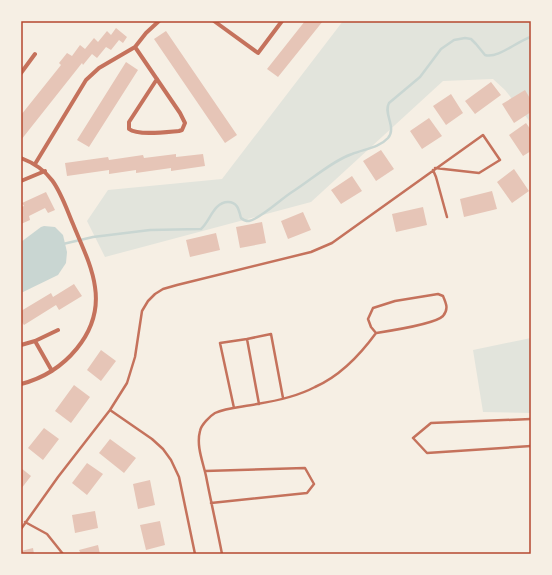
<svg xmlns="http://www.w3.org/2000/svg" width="552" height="575" viewBox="0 0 552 575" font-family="'Exo 2',sans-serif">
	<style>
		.green { fill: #e2e4dc }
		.water { fill: #c9d6d2 }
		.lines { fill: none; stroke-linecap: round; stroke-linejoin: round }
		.stream { stroke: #c9d6d2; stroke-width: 2.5 }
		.building { fill: #e6c5b7 }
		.service { stroke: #c5725c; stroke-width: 2.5 }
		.minor { stroke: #c5725c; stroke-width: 4 }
		.neatline { fill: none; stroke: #b5482f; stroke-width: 1.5 }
	</style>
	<rect width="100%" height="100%" fill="#f6efe4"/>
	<path class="green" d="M343,21H531V123L505,90L493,79L443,81L311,202L105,257L87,221L108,190L222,179Z
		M531,338V413L483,412L473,350Z"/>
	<path class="water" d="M44,226L55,227L63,235L67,252L66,263L58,275L21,293V242L41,227Z"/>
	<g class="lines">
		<path class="stream" d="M63,244L93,237L150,230L201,229C210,221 214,202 228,202C238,202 239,211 241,218C243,220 245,221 249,221C260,219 281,199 292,192C311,180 332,161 352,154C364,149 379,148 388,138C397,127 383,114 389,103L420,77L441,49L454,40L465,38L471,39L476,44L485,55C498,59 517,41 531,37"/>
	</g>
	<path class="building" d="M305,21H323L278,77L267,69Z
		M116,28L127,37L123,43L119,40L111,50L106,47L97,58L92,54L83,65L82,63L21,140V115L61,65L59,63L67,53L72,56L80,45L85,49L94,38L98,42L107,31L111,35Z
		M166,31L237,135L225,143L154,39Z
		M126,62L138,70L89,147L77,140Z
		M491,82L501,95L475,114L465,101Z
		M525,90L531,100V112L514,123L502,104Z
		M451,94L463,113L446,125L433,106Z
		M429,118L442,136L422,149L410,131Z
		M526,123L531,130V151L523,156L509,135Z
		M381,150L394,169L376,181L363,161Z
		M176,154V157L203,154L205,166L171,171V168L136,173V170L109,174V170L67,176L65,163L108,157L109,160L143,155L144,158Z
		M514,169L529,191L512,203L497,182Z
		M352,176L362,191L341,204L331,190Z
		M492,191L497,209L464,217L460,199Z
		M46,192L55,210L48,213L45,208L29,216L30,220L21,224V207L24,206L22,203Z
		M423,207L427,225L396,232L392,214Z
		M303,212L311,230L288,239L281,221Z
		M262,222L266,243L240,248L236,227Z
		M216,233L220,250L190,257L186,240Z
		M74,284L82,296L59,310L56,305L24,325L21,321V311L51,293L53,297Z
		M101,350L116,361L101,381L87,370Z
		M74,385L90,397L71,423L55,411Z
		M44,428L59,439L43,460L28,448Z
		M110,439L136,458L124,473L99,453Z
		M87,463L103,474L87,495L72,483Z
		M21,468L31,476L21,489Z
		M150,480L155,505L138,509L133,484Z
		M95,511L98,528L75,533L72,515Z
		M160,521L165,545L146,550L140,525Z
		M98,545L100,554H81L79,550Z
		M33,548L34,554H21V551Z"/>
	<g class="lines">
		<path class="service" d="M433,170L436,177L447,217
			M438,294L443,296C446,303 449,309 443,316C435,324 389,331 376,333L371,327L368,319L373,308L395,301Z
			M259,404L247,339L271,334L283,398
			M234,408L220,343L247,339
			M110,410L152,439L163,449L171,460L179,477L195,554
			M531,419L431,423L413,438L427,453L531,446
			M205,471L305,468L314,484L307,493L211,503
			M25,522L47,534L63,554
			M21,529L58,477L110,410L127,383L135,357L142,311L148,301L155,294L163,289L177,285L311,252L332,243L483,135L500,160L479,173L435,168
			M222,554C217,528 211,502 206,476C203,462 196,446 200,431C201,425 210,416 215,413C227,407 244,407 257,404C276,401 298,396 315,387C340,376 360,355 376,333"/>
		<path class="minor" d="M214,21L258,53L282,21
			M135,47L180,113L185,123L182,130L179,131C167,132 138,136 129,129V122L157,79
			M21,73L35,54
			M21,158C55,171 60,193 73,224C81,244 92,265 95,287C102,333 64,373 21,384
			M35,164L86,80L99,68L135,47L146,33L159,21
			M21,181L45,171
			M35,341L52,371
			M21,345L35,341L58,330"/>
	</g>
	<rect width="552" height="575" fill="none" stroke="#f6efe4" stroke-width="44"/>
	<rect x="22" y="22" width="508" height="531" class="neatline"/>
</svg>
